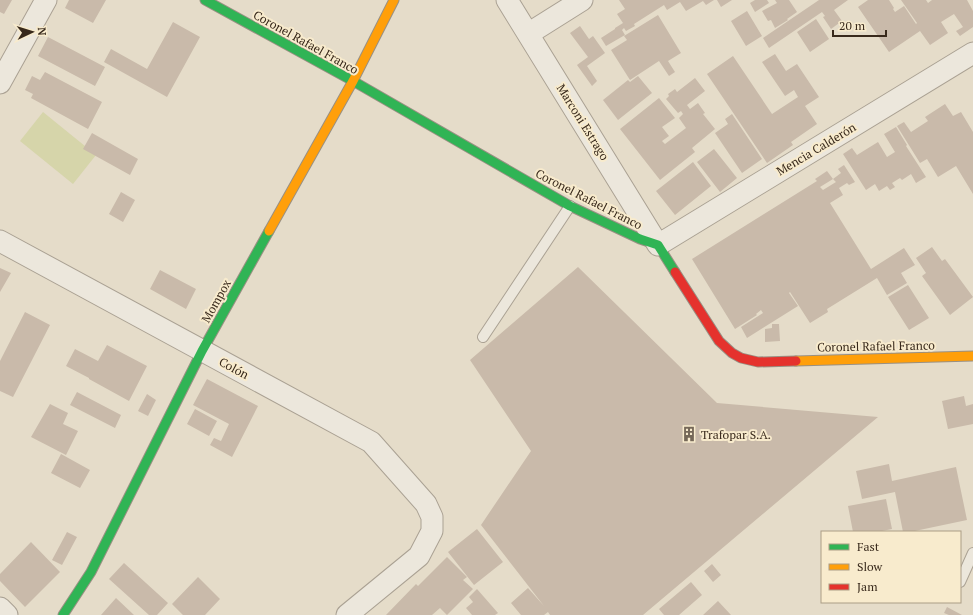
<svg xmlns="http://www.w3.org/2000/svg" width="973" height="615" viewBox="0 0 973 615" font-family="'PT Serif',serif">
	<style>
		.green { fill: #d6d5aa }
		.building { fill: #c9baaa }
		.lines { fill: none; stroke-linecap: round; stroke-linejoin: round }
		.lane-casing { stroke: #aaa193; stroke-width: 12 }
		.street-casing { stroke: #aaa193; stroke-width: 23 }
		.fast-casing { stroke: #999083; stroke-width: 11 }
		.slow-casing { stroke: #999083; stroke-width: 11 }
		.jam-casing { stroke: #999083; stroke-width: 11 }
		.lane { stroke: #ece7dc; stroke-width: 10 }
		.street { stroke: #ece7dc; stroke-width: 21 }
		.fast { stroke: #30b455; stroke-width: 9 }
		.slow { stroke: #ff9f0a; stroke-width: 9 }
		.jam { stroke: #e5322d; stroke-width: 9 }
		.labels { text-anchor: middle; dominant-baseline: central; stroke-width: 4; stroke-linejoin: round; paint-order: stroke }
		.street-label { font-size: 12px; fill: #38291b; stroke: #f8ebcd }
		.poi-label { font-size: 12px; fill: #38291b; stroke: #f8ebcd; text-anchor: start }
	</style>
	<rect width="100%" height="100%" fill="#e5dcc9"/>
	<path class="green" d="M43,112L96,155L73,184L20,141Z"/>
	<path class="building" d="M0,0H12L4,14L0,12Z
		M69,0H106L93,23L65,8Z
		M619,0H714L706,5L703,1L686,11L680,2L667,10L664,5L634,24L635,26L626,31L624,28L622,30L625,35L606,46L601,38L615,29V28L623,23L617,14L625,9Z
		M717,0H732L721,7Z
		M755,0H767L769,3L755,12L750,3Z
		M775,0H789L797,12L787,19L788,20L775,28L771,20L768,21L762,11L777,3Z
		M819,0H848L834,10L842,21L831,29L823,17L825,16L822,12L769,48L763,38Z
		M868,0H889L894,8L893,9L895,12L904,6L916,24L917,23L901,0H926L928,3L932,0H967L973,11V27L960,36L956,31L963,27L954,14L941,22L948,33L930,45L920,31L889,52L858,7Z
		M747,11L762,36L746,46L731,21Z
		M658,15L681,53L668,61L675,72L669,76L659,61L630,80L611,50L627,40L624,36Z
		M816,19L829,39L810,52L797,32Z
		M173,22L200,37L167,97L104,62L111,49L147,69Z
		M580,26L589,39L593,36L605,53L587,66L597,81L592,86L577,65L588,57L570,33Z
		M48,37L105,67L95,86L38,56Z
		M775,54L786,71L797,64L819,97L805,106L817,124L791,142L793,145L767,163L707,74L733,56L772,114L798,97L794,90L785,96L762,62Z
		M45,72L102,102L88,129L31,98L33,94L25,90L32,76L40,80Z
		M638,76L652,93L618,120L603,100L628,80L630,82Z
		M695,78L705,91L687,105L690,109L698,103L705,113L703,114L715,129L692,148L695,152L660,180L620,129L659,98L675,118L662,127L669,136L662,141L665,144L686,128L679,118L683,114L681,111L678,113L666,99L669,96L668,94L675,89L677,92Z
		M945,104L953,116L961,112L973,132V194L956,166L938,177L927,159L920,163L897,126L904,122L911,132L928,121L925,117Z
		M732,114L762,159L742,173L715,133L728,124L725,119Z
		M896,127L907,145L906,146L926,177L916,183L911,174L902,180L900,178L892,183L895,187L890,190L887,186L879,191L875,184L866,190L843,154L852,148L857,155L878,142L887,157L895,152L884,134Z
		M92,133L138,159L130,175L83,149Z
		M714,149L737,178L720,192L697,162Z
		M693,162L711,186L675,215L656,191Z
		M844,165L855,182L849,185L847,183L839,188L843,195L830,203L871,269L904,248L915,265L901,273L907,283L887,295L877,278L827,309L828,312L810,323L790,292L789,293L798,306L747,338L741,327L763,313L761,310L756,314L757,315L735,329L692,259L817,181L815,179L827,171L833,179L820,187L823,190L836,182L833,179L841,173L838,169Z
		M121,192L135,200L123,222L109,214Z
		M932,247L942,261L945,259L973,297L950,315L922,276L926,273L916,258Z
		M578,267L717,403L878,417L643,615H550L548,612L544,615H521L511,603L528,588L544,606L481,525L531,451L470,360Z
		M0,268L11,273L0,292Z
		M160,270L196,289L186,309L150,289Z
		M908,285L929,318L909,330L888,297Z
		M25,312L50,325L13,397L0,391V361Z
		M772,324H779L780,341L765,342V329L772,328Z
		M107,345L147,366L129,401L89,379V378L66,366L75,349L98,361Z
		M207,379L258,406L232,457L210,445L214,438L221,441L229,424L193,405Z
		M77,392L121,415L115,428L70,405Z
		M147,394L156,400L148,416L138,411Z
		M964,396L966,406L973,404V424L948,429L942,401Z
		M50,404L68,413L63,424L78,431L66,455L31,437Z
		M195,409L217,421L209,436L187,424Z
		M61,454L90,470L80,488L51,473Z
		M889,464L892,481L956,467L967,520L910,532H903L895,492L862,499L856,471Z
		M886,499L892,529L877,532H853L848,506Z
		M477,529L503,562L474,585L448,552Z
		M67,532L77,537L62,565L52,560Z
		M31,542L60,572L25,607L0,581V574Z
		M447,557L467,577L463,580L473,589L447,615L440,608L432,615H386L416,584L418,586Z
		M124,563L168,603L157,615H149L109,579Z
		M712,564L721,575L713,582L704,571Z
		M198,577L220,599L205,615H183L172,604Z
		M691,582L702,595L679,615H664L659,609Z
		M477,589L498,613L495,615H472L466,608L473,602L469,597Z
		M116,598L134,615H101Z
		M718,601L731,615H703Z
		M947,607L962,615H949L944,613Z"/>
	<g class="lines">
		<defs>
			<path id="lane" d="M483,337L570,206
				M960,582L973,553"/>
			<path id="street" d="M507,0L658,245L973,53
				M528,34L582,0
				M0,83L46,0
				M0,241L371,442L426,504L432,517V531L419,556L347,615
				M0,608L7,615"/>
			<path id="fast" d="M205,0L353,81L570,206L640,239L658,245L675,272
				M63,615L91,572L202,351L269,231"/>
			<path id="slow" d="M269,231L353,81L394,0
				M796,361L973,356"/>
			<path id="jam" d="M675,272L719,341L732,353L741,358L758,362L796,361"/>
		</defs>
		<use href="#lane" class="lane-casing"/>
		<use href="#street" class="street-casing"/>
		<use href="#fast" class="fast-casing"/>
		<use href="#slow" class="slow-casing"/>
		<use href="#jam" class="jam-casing"/>
		<use href="#lane" class="lane"/>
		<use href="#street" class="street"/>
		<use href="#fast" class="fast"/>
		<use href="#slow" class="slow"/>
		<use href="#jam" class="jam"/>
	</g>
	<defs>
		<symbol id="building-bare" viewBox="-9 -9 18 18"><path d="M-4-6H4V6H1V3H-1V6H-4ZM-2.5-4.3h1.7v1.8h-1.7ZM.8-4.3h1.7v1.8H.8ZM-2.5-1h1.7V.8h-1.7ZM.8-1h1.7V.8H.8Z" fill="#756858" stroke="#f8ebcd" stroke-width="2.5" paint-order="stroke"/></symbol>
	</defs>
	<g fill-rule="evenodd">
		<use href="#building-bare" x="678" y="423" width="22" height="22"/>
	</g>
	<g class="labels">
		<g class="street-label">
			<text transform="translate(306 42) rotate(29)">Coronel Rafael Franco</text>
			<text transform="translate(583 122) rotate(58)">Marconi Estrago</text>
			<text transform="translate(816 149) rotate(-31)">Mencia Calderón</text>
			<text transform="translate(589 199) rotate(27)">Coronel Rafael Franco</text>
			<text transform="translate(216 301) rotate(-61)">Mompox</text>
			<text transform="translate(876 346) rotate(-1)">Coronel Rafael Franco</text>
			<text transform="translate(234 368) rotate(28)">Colón</text>
		</g>
		<g class="poi-label">
			<text x="701" y="434">Trafopar S.A.</text>
		</g>
	</g>
	<rect x="821" y="531" width="140" height="72" fill="#f8ebcd" stroke="#ab9d86"/>
	<rect x="829" y="544" width="20" height="6" fill="#30b455" stroke="#ab9d86"/>
	<text x="857" y="551" font-size="12" fill="#38291b">Fast</text>
	<rect x="829" y="564" width="20" height="6" fill="#ff9f0a" stroke="#ab9d86"/>
	<text x="857" y="571" font-size="12" fill="#38291b">Slow</text>
	<rect x="829" y="584" width="20" height="6" fill="#e5322d" stroke="#ab9d86"/>
	<text x="857" y="591" font-size="12" fill="#38291b">Jam</text>
	<g transform="translate(32 32) rotate(86)" stroke="#f8ebcd" stroke-width="3" paint-order="stroke">
	<path d="M0-3L7 15L0 10L-7 15Z" fill="#38291b"/>
	<text y="-6" font-size="11" font-weight="bold" text-anchor="middle" fill="#38291b">N</text>
	</g>
	<path d="M833 30v6h53v-6" fill="none" stroke="#38291b" stroke-width="2"/>
	<text x="839" y="30" font-size="12" fill="#38291b" stroke="#f8ebcd" stroke-width="3" paint-order="stroke">20 m</text>
</svg>
